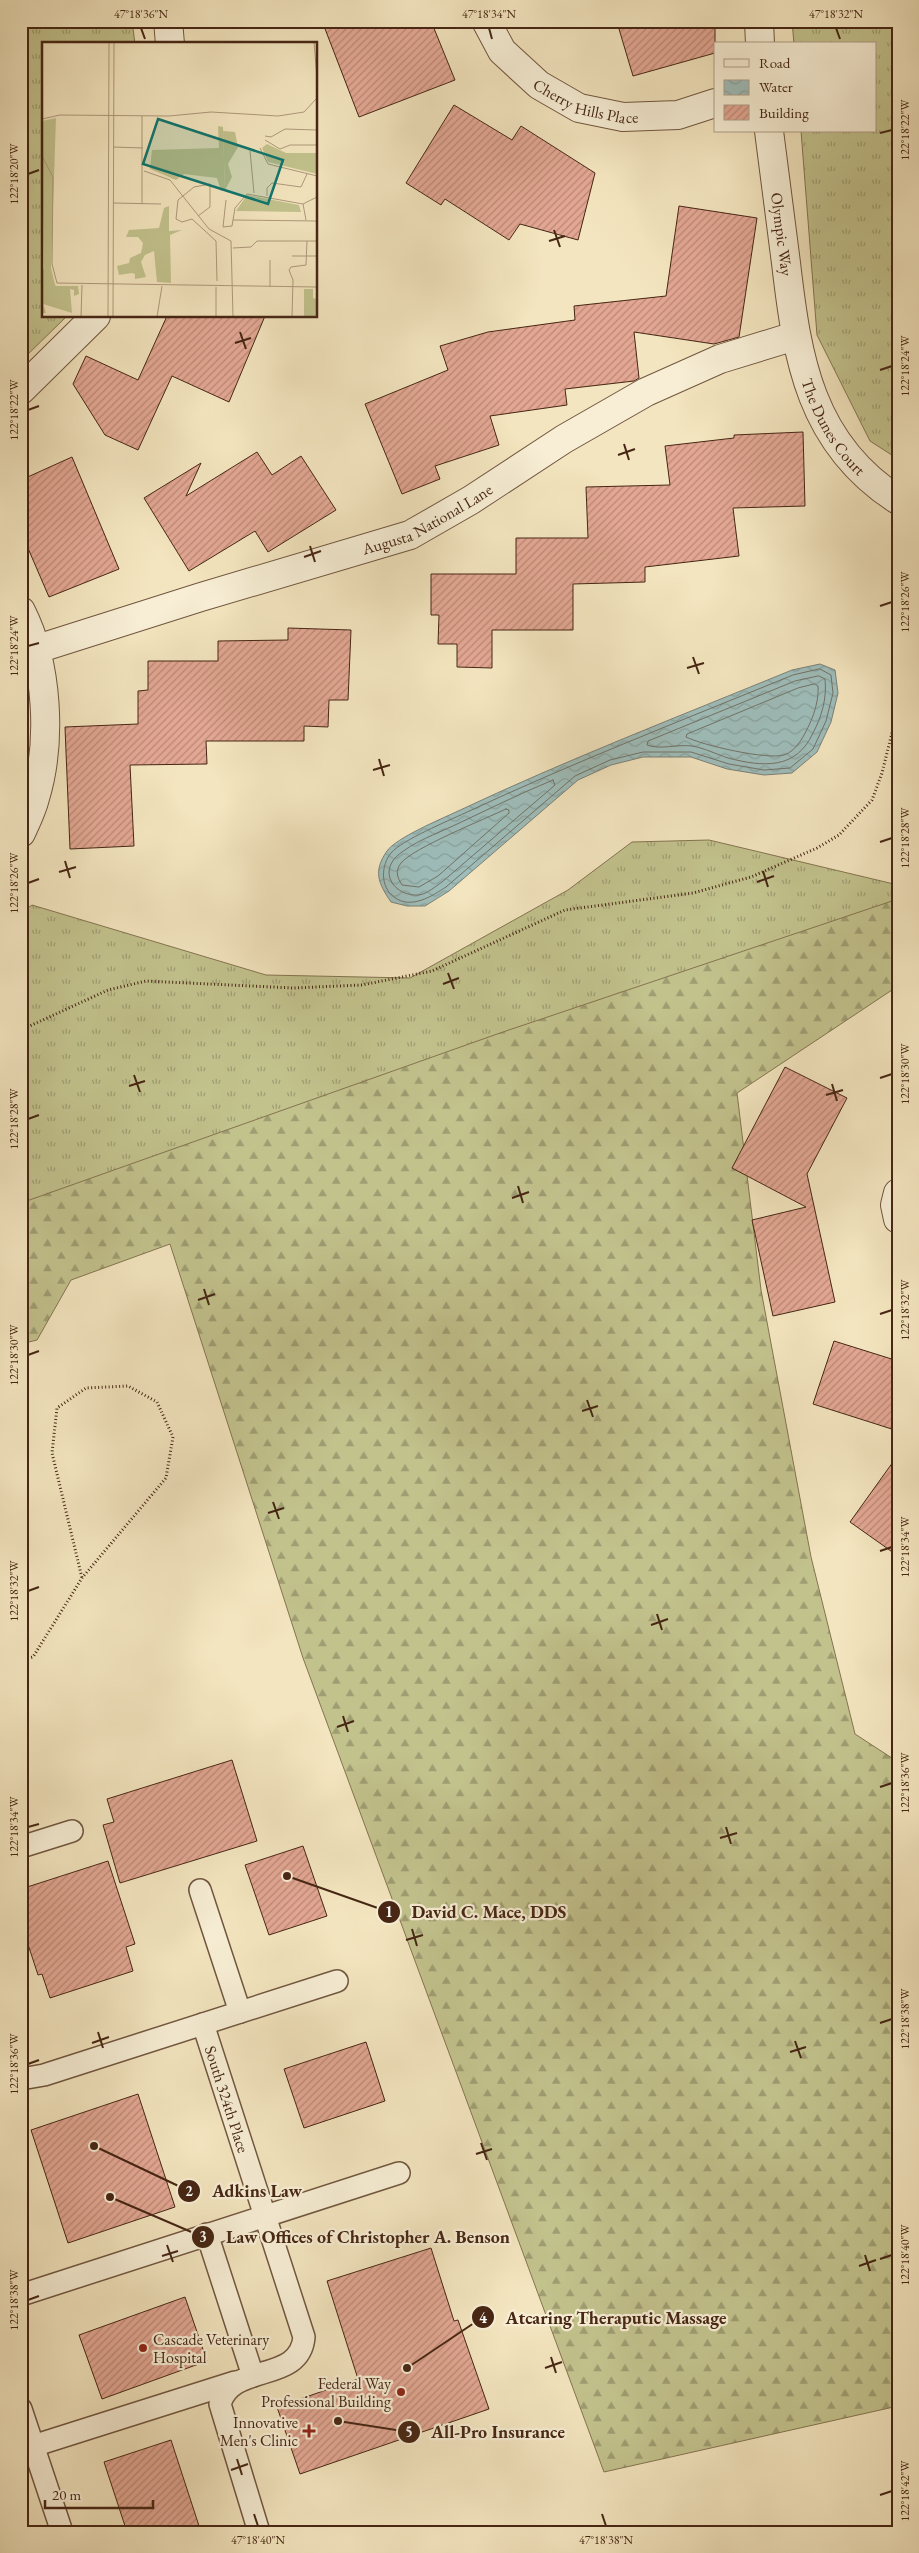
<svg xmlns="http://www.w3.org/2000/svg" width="919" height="2553" viewBox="0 0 919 2553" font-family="'EB Garamond',serif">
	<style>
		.grass { fill: url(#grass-tufts); stroke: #847450 }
		.forest { fill: url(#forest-firs); stroke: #847450 }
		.water { fill: url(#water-waves); stroke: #7b8178 }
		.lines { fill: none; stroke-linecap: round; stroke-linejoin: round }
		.shore { stroke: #727267; stroke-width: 1 }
		.building { fill: url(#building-hatch); stroke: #462614 }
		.service-casing { stroke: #71563f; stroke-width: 24 }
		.minor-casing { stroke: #71563f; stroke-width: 30 }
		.path { stroke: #462614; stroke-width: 3; stroke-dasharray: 1 2.5; stroke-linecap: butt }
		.service { stroke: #f7eed5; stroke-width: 21 }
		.minor { stroke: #f7eed5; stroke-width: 28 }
		.ticks { fill: none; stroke: #462614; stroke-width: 2 }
		.poi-dot { fill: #8f2418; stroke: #f7eed5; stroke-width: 2 }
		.labels { text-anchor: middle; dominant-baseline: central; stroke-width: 4.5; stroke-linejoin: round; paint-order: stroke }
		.street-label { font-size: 16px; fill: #462614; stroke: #f7eed5 }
		.poi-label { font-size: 16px; fill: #462614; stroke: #f7eed5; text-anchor: end }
		.inset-road { fill: none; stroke: #ae997b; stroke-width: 1 }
		.view { fill: #0f766e; fill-opacity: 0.15; stroke: #0f766e; stroke-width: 2.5 }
		.inset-edge { fill: none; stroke: #462614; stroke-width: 2.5 }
		.leader { fill: none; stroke: #462614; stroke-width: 2 }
		.callout-dot { fill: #462614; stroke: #f7eed5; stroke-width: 2 }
		.mark-label { font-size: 15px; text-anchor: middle; font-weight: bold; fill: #fff }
		.callout-label { font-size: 18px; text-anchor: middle; font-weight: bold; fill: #462614; stroke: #f7eed5; stroke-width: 4.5; stroke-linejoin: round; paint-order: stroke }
		.neatline { fill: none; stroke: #462614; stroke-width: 2 }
		.ticks-label { font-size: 12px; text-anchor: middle; fill: #462614 }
	</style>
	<defs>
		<pattern id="grass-tufts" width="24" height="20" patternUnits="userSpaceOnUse" patternTransform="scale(1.25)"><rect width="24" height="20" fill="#c2c28d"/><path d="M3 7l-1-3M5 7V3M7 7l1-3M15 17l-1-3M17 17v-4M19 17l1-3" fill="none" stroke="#9f9d72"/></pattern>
		<pattern id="forest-firs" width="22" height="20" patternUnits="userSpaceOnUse" patternTransform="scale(1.25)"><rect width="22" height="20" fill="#c2c28d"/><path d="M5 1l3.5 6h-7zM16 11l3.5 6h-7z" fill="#9f9d72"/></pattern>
		<pattern id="water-waves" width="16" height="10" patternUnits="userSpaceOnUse" patternTransform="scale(1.25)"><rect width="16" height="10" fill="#9ebdba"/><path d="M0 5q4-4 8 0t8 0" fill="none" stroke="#89a29f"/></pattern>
		<pattern id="building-hatch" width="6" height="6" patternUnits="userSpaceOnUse" patternTransform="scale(1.25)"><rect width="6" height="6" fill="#e3a793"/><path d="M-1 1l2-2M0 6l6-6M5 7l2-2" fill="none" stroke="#ba8877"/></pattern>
	</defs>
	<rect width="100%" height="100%" fill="#f3e5bf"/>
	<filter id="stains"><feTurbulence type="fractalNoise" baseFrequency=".004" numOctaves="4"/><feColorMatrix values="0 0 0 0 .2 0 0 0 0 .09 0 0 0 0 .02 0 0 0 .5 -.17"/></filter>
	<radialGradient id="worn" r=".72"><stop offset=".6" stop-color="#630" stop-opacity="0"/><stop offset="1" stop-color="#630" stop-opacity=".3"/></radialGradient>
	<path class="grass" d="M21,21H132L135,44H44V316H67L21,361Z
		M792,21H898V459L870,441L817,335L801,131H875V44H794Z
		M709,840L898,885V900L21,1204V913L32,905L266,975L410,978L568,890L632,842Z"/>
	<path class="forest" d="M898,899V986L737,1093L761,1290L811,1557L855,1734L898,1762V2406L604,2472L303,1658L170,1244L71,1280L37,1340L21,1344V1203L500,1033Z"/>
	<path class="water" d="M820,664L835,670L838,693L831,722L817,752L792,773L764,775L727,769L691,757H643L611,765L578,780L449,891L425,906H407L391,902C378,883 373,871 387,851C396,838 441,819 456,812C566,760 680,716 792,670Z"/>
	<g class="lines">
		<path class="shore" d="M820,669L831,675L833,693L826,721L813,749L790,768L764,770L729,764L691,752H643L610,760L575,776L446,887C432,896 411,910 394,897C380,887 381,865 391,853C402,840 448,821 465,813C572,763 683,720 793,675Z
			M819,676L825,679C827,698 822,716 813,733C796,770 763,767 728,758C716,754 704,748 692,746C678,744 659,750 647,745L648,741L795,681Z
			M815,684L818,686C819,698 815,712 810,723C805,734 797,751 784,755C766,760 702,745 686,737L687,734L798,688Z
			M553,780L555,785L442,882C436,886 427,894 419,895C396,897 378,874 397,856C413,842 436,834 455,825C487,810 519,794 553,780Z
			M506,809L509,810V813L438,876L419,887L402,885C397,877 395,871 401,863C413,848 485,819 506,809Z"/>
	</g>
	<path class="building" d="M322,21H431L455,80L359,117Z
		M645,21H715V53L633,76L619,29Z
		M454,105L512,140L521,126L595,173L578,240L520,224L509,240L445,199L441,205L406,183Z
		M679,206L757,218L739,337L714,344L634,332L639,378L634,381L565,389L567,405L490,416L499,445L435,466L440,479L402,494L365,404L448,370L440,346L488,332L575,320L574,306L666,296Z
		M167,316H265L229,402L172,376L138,450L105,435L73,384L86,356L138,380Z
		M803,432L805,506L733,508L739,556L645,567V582L573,584V630H492V668L457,667V644H438L439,615H431V574H516V538H588L586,487L670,485L665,446L734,438V435Z
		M257,452L272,475L301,456L336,510L268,552L255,531L189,571L144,498L201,463L186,496Z
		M72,457L119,569L49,597L21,532V480Z
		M288,628L351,630L348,700H329L328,727L304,726V741H206L207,764L130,765L134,846L70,849L65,727L138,724V691L148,690V661H218V641L288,640Z
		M785,1067L847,1098L807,1174L835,1302L773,1316L752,1220L806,1207L732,1168Z
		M834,1341L898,1361V1431L813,1404Z
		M898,1455V1556L850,1522Z
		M232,1760L257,1841L120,1883L103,1825L114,1822L107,1799Z
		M303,1846L327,1916L269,1935L245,1865Z
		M108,1861L135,1944L126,1947L133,1971L50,1998L42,1974L38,1975L21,1923V1889Z
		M366,2042L385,2101L304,2128L284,2069Z
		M138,2094L175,2207L68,2243L31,2130Z
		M431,2248L454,2321L458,2320L489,2409L300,2474L277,2407L358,2379L327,2281Z
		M185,2297L207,2361L102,2399L79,2335Z
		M171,2440L201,2532H127L104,2462Z"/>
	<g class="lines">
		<defs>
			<g id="service">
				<path d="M21,1847L72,1831"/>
				<path d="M200,1890L240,2012"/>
				<path id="s1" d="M203,2024L304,2337C300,2384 232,2362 220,2404L259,2532"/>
				<path d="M21,2079L44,2075L337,1981"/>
				<path d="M207,2234L253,2376"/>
				<path d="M21,2295L399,2173"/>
				<path d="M21,2409L62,2532"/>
				<path d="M33,2446L235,2382"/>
			</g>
			<g id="minor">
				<path d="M168,21L170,44"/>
				<path id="s2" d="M486,21L502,51L539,85L579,108L623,117L678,115L715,103"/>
				<path d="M759,21L760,44"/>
				<path id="s3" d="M769,131C775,175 780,219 786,263C797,358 810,444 898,500"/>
				<path d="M21,390L96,316"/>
				<path d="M21,611C48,664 52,742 35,798C32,810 26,822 21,833"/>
				<path id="s4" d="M37,649L201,597L410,535L471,500L564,439L646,392L720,359L795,336"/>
				<path d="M898,1193L895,1205L898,1219"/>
			</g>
		</defs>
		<use href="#service" class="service-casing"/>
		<use href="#minor" class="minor-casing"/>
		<path class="path" d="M21,1030L108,990L146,981L293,988L362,985L432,971L565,910L693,893L751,877L817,848L839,835L872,800L882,773L898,709
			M21,1660L33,1657L82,1578L166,1478L173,1437L157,1402L128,1386L86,1388L57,1408L52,1453L82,1578"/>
		<use href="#service" class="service"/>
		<use href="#minor" class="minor"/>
	</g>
	<path class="ticks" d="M141,28L145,39M489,28L492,39M836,28L840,39M880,133L892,130M28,174L39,170M554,230L560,247M549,241L565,236M240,332L246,349M235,343L251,338M880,370L892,366M28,410L39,406M624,444L629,460M618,455L635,449M310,546L315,562M304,557L321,551M880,606L892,602M28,646L39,643M693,657L699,674M687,668L704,663M379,759L384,776M373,770L390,765M880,842L892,838M65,861L70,878M763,871L768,887M59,872L76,867M757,882L774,876M28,883L39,879M448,973L454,989M443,984L459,978M134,1075L140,1092M880,1078L892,1074M832,1084L837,1101M129,1086L145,1081M826,1095L843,1090M28,1119L39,1115M518,1186L523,1203M512,1198L529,1192M204,1289L209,1305M198,1300L215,1294M880,1314L892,1310M28,1355L39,1351M587,1400L593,1417M582,1411L598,1406M273,1502L279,1519M268,1513L284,1508M880,1551L892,1547M28,1591L39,1587M657,1614L662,1630M651,1625L668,1619M343,1716L348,1732M337,1727L354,1721M880,1787L892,1783M28,1827L39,1824M726,1827L731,1844M720,1838L737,1833M412,1929L417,1946M406,1940L423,1935M880,2023L892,2019M98,2032L103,2048M795,2041L801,2058M92,2043L109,2037M790,2052L806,2047M28,2064L39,2060M481,2143L487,2160M476,2154L492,2149M167,2245L173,2262M865,2255L870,2271M162,2256L178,2251M880,2259L892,2255M859,2266L876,2260M28,2300L39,2296M551,2357L556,2373M545,2368L562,2362M237,2459L242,2475M231,2470L248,2464M880,2495L892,2491M254,2514L258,2526M602,2514L606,2526"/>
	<g class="poi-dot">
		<circle cx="143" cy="2348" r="5"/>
		<circle cx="401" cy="2392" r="5"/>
		<path d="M306.5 2423.5h5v5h5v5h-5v5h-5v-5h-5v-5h5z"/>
	</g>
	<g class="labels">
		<g class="street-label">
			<text stroke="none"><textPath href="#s2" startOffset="135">Cherry Hills Place</textPath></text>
			<text stroke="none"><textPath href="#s3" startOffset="104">Olympic Way</textPath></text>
			<text stroke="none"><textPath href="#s3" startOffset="306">The Dunes Court</textPath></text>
			<text stroke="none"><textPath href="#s4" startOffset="412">Augusta National Lane</textPath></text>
			<text stroke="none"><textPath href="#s1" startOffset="79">South 324th Place</textPath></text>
		</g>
		<g class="poi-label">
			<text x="153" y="2339" text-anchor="start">Cascade Veterinary<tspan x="153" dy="18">Hospital</tspan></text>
			<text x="391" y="2383">Federal Way<tspan x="391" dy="18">Professional Building</tspan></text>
			<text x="298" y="2422">Innovative<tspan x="298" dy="18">Men's Clinic</tspan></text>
		</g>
	</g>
	<g transform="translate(42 42)">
		<rect width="275" height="275" fill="#f3e5bf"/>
		<path d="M181,89L193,90L196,105L186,122L190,135L183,148ZM225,102L244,111H275V132L226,120L220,106ZM205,153L257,163L259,170L194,169Z" fill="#c2c28d"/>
		<path d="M176,84L181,85L183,148L179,149L175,136L142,132L134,138L108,127L110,108L177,106ZM127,164V189L140,188L128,193L129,241L115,240L112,209L103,213L99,220L104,235L93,237V232L90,231L77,233L75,224L87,221L88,216L99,211L101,201L96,195H84L87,188L117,186L122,166ZM0,225L14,244H36L37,252L32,254V248L28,247L30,271L1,262L4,271H0ZM262,247H271V256L275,257V275H262Z" fill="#c2c28d"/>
		<path d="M14,76L9,226L13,243L2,244L0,79Z" fill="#c2c28d"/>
		<path class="inset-road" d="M272,0L275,36M100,74V162M0,77L18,73L127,74L169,70L236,74L262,70L275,56M223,94L229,95L243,87L275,88M223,98L238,107L248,103H275M71,105L101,106M218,106L226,122L275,134M208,109L212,151M0,114L11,135L10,222L15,241L275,245M102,129L128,138L167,187L189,199L191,275M225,154V146L230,141L259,145L265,132M184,158L181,185L190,184L193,166L205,152L261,162L275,155M71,161L119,162M261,162L264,178M156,174L168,165V142L152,145L136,158L134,177L140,180L150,177L174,199L175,239M191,178L275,179M191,206L209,205L215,199H275M250,214H275M228,218V245M39,275L40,243M66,275L67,0M71,275L72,0M115,275L120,244M174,275V245M250,275L251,238L247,228L249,225L264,223L265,199"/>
		<path class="view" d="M116,77L241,118L226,162L101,122Z"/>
		<rect width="275" height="275" class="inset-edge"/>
	</g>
	<path class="leader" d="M287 1876L389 1912M94 2146L189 2191M110 2197L203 2237M407 2368L483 2317M338 2421L409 2432"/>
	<g class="callout-dot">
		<circle cx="287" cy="1876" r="5"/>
		<circle cx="94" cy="2146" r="5"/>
		<circle cx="110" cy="2197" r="5"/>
		<circle cx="407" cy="2368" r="5"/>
		<circle cx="338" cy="2421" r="5"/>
		<circle cx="389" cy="1912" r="12"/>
		<circle cx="189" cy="2191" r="12"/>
		<circle cx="203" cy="2237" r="12"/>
		<circle cx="483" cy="2317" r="12"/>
		<circle cx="409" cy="2432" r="12"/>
	</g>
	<g class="mark-label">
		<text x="389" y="1917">1</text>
		<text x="189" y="2196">2</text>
		<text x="203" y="2242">3</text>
		<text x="483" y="2323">4</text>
		<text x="409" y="2437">5</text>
	</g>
	<g class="callout-label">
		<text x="489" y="1918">David C. Mace, DDS</text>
		<text x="257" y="2197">Adkins Law</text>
		<text x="368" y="2243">Law Offices of Christopher A. Benson</text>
		<text x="616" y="2324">Atcaring Theraputic Massage</text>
		<text x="498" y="2438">All-Pro Insurance</text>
	</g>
	<rect width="919" height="2553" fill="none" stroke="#f3e5bf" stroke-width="55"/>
	<rect x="714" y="42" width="162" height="90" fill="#f7eed5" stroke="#b09e88"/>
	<rect x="724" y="59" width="25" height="8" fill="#f7eed5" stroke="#b09e88"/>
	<text x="759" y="68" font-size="15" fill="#462614">Road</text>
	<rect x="724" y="80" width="25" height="15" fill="url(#water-waves)" stroke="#b09e88"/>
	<text x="759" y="92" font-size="15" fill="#462614">Water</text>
	<rect x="724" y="105" width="25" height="15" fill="url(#building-hatch)" stroke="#b09e88"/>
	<text x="759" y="118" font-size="15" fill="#462614">Building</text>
	<path d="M45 2500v8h108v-8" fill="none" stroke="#462614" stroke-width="2.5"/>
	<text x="52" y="2500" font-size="15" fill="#462614" stroke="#f7eed5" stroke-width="4" paint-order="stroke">20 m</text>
	<rect x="28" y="28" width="864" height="2498" class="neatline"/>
	<g class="ticks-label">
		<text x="141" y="18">47°18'36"N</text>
		<text x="489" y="18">47°18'34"N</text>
		<text x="836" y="18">47°18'32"N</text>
		<text transform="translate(905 130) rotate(-90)" y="4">122°18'22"W</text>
		<text transform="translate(14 174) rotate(-90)" y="4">122°18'20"W</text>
		<text transform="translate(905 366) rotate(-90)" y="4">122°18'24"W</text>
		<text transform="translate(14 410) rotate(-90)" y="4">122°18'22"W</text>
		<text transform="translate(905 602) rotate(-90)" y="4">122°18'26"W</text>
		<text transform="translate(14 646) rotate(-90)" y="4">122°18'24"W</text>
		<text transform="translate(905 838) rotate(-90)" y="4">122°18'28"W</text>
		<text transform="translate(14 883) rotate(-90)" y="4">122°18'26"W</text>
		<text transform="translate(905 1074) rotate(-90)" y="4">122°18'30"W</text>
		<text transform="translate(14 1119) rotate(-90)" y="4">122°18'28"W</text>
		<text transform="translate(905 1310) rotate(-90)" y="4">122°18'32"W</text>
		<text transform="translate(14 1355) rotate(-90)" y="4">122°18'30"W</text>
		<text transform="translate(905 1547) rotate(-90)" y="4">122°18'34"W</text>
		<text transform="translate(14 1591) rotate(-90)" y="4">122°18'32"W</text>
		<text transform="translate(905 1783) rotate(-90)" y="4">122°18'36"W</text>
		<text transform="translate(14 1827) rotate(-90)" y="4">122°18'34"W</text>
		<text transform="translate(905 2019) rotate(-90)" y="4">122°18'38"W</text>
		<text transform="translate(14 2064) rotate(-90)" y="4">122°18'36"W</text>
		<text transform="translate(905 2255) rotate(-90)" y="4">122°18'40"W</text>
		<text transform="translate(14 2300) rotate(-90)" y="4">122°18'38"W</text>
		<text transform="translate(905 2491) rotate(-90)" y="4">122°18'42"W</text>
		<text x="258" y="2544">47°18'40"N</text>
		<text x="606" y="2544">47°18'38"N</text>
	</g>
	<rect width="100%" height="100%" filter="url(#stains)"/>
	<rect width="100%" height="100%" fill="url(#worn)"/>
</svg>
